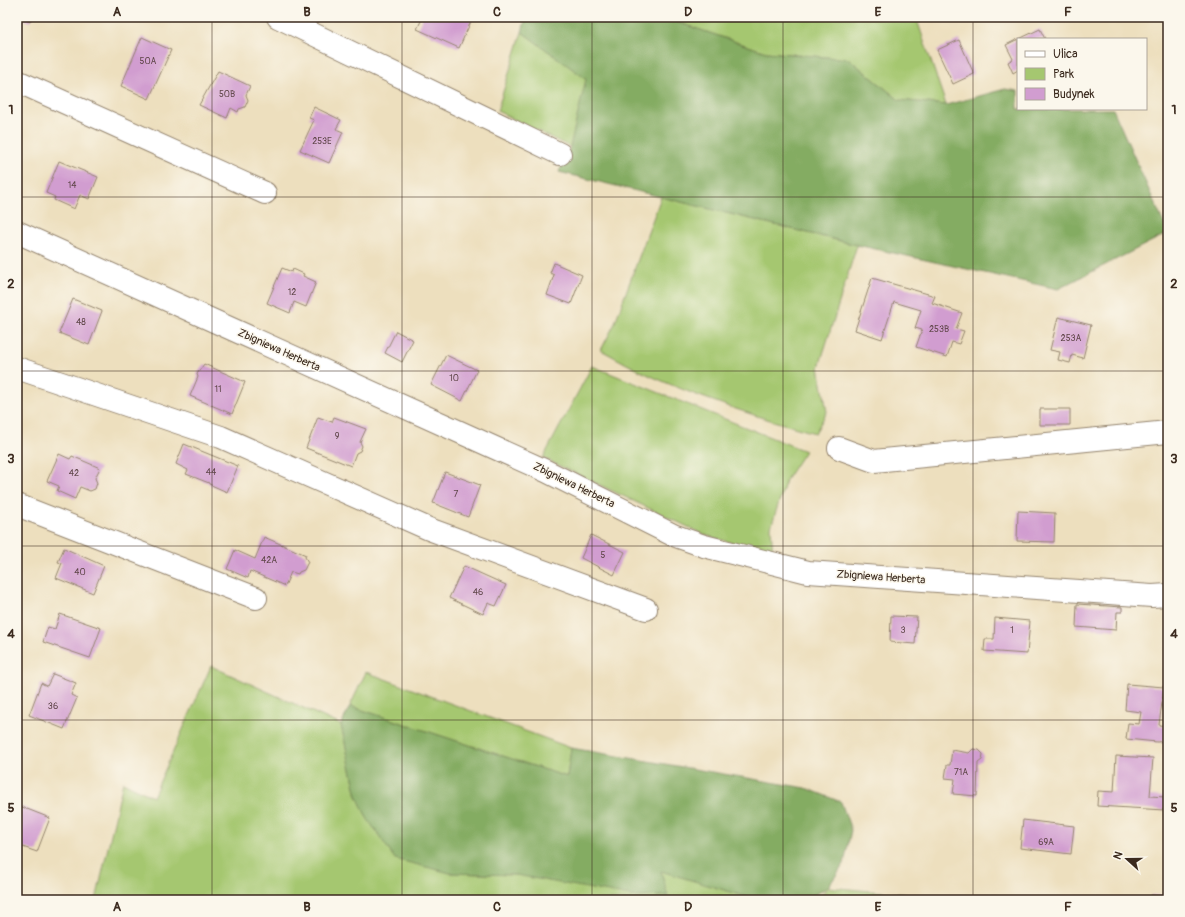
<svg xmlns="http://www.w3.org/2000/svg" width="1185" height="917" viewBox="0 0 1185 917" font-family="Pangolin,sans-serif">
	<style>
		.green { fill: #a5c770; stroke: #707847 }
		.forest { fill: #84ac62; stroke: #606b40 }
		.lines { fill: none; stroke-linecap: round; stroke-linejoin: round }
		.stream { stroke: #7bb9ee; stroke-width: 7 }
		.building { fill: #d19dd0 }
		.street-casing { stroke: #94846e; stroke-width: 24 }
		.street { stroke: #fff; stroke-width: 22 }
		.grid { fill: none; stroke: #3b2a1e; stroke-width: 1; stroke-opacity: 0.55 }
		.labels { text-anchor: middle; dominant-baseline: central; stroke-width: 3; stroke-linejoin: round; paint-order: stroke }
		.number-label { font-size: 9px; fill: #60474a }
		.street-label { font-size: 11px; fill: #3b2a1e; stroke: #fbf7ec }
		.neatline { fill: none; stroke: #3b2a1e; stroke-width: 1.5 }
		.grid-label { font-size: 13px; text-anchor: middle; font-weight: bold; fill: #3b2a1e }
	</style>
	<rect width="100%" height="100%" fill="#fbf7ec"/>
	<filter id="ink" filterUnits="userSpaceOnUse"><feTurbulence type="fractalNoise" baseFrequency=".025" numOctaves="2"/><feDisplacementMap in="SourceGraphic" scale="8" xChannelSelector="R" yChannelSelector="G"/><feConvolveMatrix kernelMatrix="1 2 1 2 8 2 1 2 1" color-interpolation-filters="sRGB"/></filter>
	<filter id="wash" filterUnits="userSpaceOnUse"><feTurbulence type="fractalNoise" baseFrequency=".012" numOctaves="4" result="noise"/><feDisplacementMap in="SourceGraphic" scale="16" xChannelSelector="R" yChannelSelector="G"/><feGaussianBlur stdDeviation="0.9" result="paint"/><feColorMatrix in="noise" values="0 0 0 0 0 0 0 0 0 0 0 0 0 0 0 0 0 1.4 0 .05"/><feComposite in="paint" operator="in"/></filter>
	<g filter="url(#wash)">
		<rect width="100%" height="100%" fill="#eddfbe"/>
		<path class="green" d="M662,17H916L946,105L899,100L849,59L766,52Z
			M522,32L587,79L570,147L497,111Z
			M661,197L857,245L819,367L827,412L815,433C760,418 705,400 653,377C635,369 618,359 601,350L614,325Z
			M592,366L805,451L786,480L771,527L773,555L705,535L543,458Z
			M211,666L341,725L357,796L450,873L516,875L661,870L757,900H96L123,782L153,797Z
			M366,672L571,748L567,777L350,706Z
			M828,887L933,897V900H817Z"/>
		<path class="forest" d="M526,17H662L766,52L849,59L899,100L946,105L1005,89L1018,91V109H1113L1168,233L1058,289L857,245L559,172L570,147L586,79L522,32Z
			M350,706L567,777L571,748L806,788L841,802L851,830L844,864L828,887L805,900H757L661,871L668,896L636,897L516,875L450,873L395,859L367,818L357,796L341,725Z"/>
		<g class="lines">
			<path class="stream" d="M1164,17L1168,19"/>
		</g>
		<g id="blocks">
			<path class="building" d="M20,17H33L30,22Z
				M423,17H473L459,48L417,29Z
				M1040,29L1045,39H1019Z
				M142,37L171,50L149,99L121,86Z
				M1018,39V70L1013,73L1008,62L1013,59L1006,45Z
				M959,40L974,74L953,84L937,50Z
				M218,71L250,86L246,95L248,100L245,107L239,109L238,112L231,108L227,118L199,105Z
				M314,107L341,120L336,129L343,132L329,163L300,150L314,120L309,118Z
				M59,161L98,177L89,199L80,195L74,209L54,200L55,197L46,193Z
				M554,263L582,275L571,304L547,295L554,275L550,273Z
				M282,268L292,272L293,269L304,274L303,276L316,282L306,307L294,302L290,313L267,303Z
				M872,278L935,296L932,303L962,313L956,329L964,331L959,344L952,342L947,357L916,347L922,330L915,328L921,310L894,302L882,339L855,330Z
				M73,299L102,311L89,345L59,333Z
				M1058,317L1091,325L1083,358L1072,355L1070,363L1058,360L1060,352L1050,350Z
				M396,331L413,340L402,362L385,353Z
				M446,355L477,370L462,401L431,385Z
				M204,364L245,382L232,414L190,396L198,377L197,374Z
				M1040,409H1070V425H1040Z
				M318,417L332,422L334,417L366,429L360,442L362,446L360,451L356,453L351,466L306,448Z
				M184,444L238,466L227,492L209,484V483L186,474L188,470L176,464Z
				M59,454L70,459L72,456L100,468L95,478L97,483L95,489L90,491L80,487L75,499L57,491L59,486L47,481Z
				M445,472L480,485L468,517L433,503Z
				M1018,511L1055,513L1054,542L1017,541Z
				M591,535L625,552L614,575L581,558Z
				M264,537L306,555L305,557L308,562L304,570L299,572L298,574L291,572L285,586L250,571L248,578L227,569L235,550L255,559Z
				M64,548L104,566L93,593L56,578L62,563L58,562Z
				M464,566L506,585L496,606L488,603L483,614L449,598Z
				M1077,604L1122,607V612H1117L1116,630L1076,627Z
				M60,614L101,628L90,658L43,642L48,627L55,629Z
				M891,616L917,617L915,644L890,642Z
				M995,618L1030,621L1027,654L984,651L985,639H994Z
				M53,674L76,683L71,695L77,698L64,729L29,715L41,683L47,686Z
				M1127,684L1164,687L1159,725L1168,726L1167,741L1157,742L1126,739L1128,723L1139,724L1141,712L1125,710Z
				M973,749L979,750L983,754L982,760L978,763L977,796L953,794L955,779L945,778L947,765H950L952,750L969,753Z
				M1116,756L1153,758L1150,796L1165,797L1164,810L1097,806L1098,791L1114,792Z
				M22,807L50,818L37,852L17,845V819Z
				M1023,820L1074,826L1071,854L1020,848Z
				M1151,895L1168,897V900H1151Z"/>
		</g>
	</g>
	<g filter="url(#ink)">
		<use href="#blocks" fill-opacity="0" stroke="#94846e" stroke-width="1"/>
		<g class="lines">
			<defs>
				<path id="street" d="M278,17L560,154
					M17,81L265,193
					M17,232L546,471L673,535L704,546L808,572L1152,596L1168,595
					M17,368L221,437L429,529L646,609
					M839,448L874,461L1168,432
					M17,505L256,598"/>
			</defs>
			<use href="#street" class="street-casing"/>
			<use href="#street" class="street"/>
		</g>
	</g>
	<path class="grid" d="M212,17V900M402,17V900M592,17V900M783,17V900M973,17V900M17,197H1168M17,371H1168M17,546H1168M17,720H1168"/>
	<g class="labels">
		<g class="number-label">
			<text x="148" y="61">50A</text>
			<text x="227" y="94">50B</text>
			<text x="322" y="141">253E</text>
			<text x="72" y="185">14</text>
			<text x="292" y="292">12</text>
			<text x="81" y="322">48</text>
			<text x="939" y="329">253B</text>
			<text x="1071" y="338">253A</text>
			<text x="454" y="378">10</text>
			<text x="218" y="389">11</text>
			<text x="337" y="436">9</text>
			<text x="211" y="472">44</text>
			<text x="74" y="473">42</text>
			<text x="456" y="494">7</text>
			<text x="603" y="555">5</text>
			<text x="269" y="560">42A</text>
			<text x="80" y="572">40</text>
			<text x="478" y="592">46</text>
			<text x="903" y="630">3</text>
			<text x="1012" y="630">1</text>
			<text x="53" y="706">36</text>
			<text x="961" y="772">71A</text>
			<text x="1046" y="842">69A</text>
		</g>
		<g class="street-label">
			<text transform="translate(279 350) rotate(24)">Zbigniewa Herberta</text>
			<text transform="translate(574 485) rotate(26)">Zbigniewa Herberta</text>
			<text transform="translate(881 577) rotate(4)">Zbigniewa Herberta</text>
		</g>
	</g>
	<rect width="1185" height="917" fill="none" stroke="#fbf7ec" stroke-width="44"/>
	<rect x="1017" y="38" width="130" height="72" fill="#fbf7ec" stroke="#aea59a"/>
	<rect x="1025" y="51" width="20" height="6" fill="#ffffff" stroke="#aea59a"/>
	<text x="1053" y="58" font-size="12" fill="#3b2a1e">Ulica</text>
	<rect x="1025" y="68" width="20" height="12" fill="#a5c770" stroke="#aea59a"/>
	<text x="1053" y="78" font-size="12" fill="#3b2a1e">Park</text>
	<rect x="1025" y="88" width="20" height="12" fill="#d19dd0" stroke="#aea59a"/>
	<text x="1053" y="98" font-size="12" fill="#3b2a1e">Budynek</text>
	<g transform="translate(1127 859) rotate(291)" stroke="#fbf7ec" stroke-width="3" paint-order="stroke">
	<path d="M0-3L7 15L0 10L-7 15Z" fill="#3b2a1e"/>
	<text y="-6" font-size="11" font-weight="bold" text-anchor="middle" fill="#3b2a1e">N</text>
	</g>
	<rect x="22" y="22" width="1141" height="873" class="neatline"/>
	<g class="grid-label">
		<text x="117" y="16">A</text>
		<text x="307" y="16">B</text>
		<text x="497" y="16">C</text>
		<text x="688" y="16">D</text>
		<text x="878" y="16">E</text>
		<text x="1068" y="16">F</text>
		<text x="11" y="114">1</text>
		<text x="1174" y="114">1</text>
		<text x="11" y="288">2</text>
		<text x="1174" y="288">2</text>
		<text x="11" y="463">3</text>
		<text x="1174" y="463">3</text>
		<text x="11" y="638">4</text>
		<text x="1174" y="638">4</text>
		<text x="11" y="812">5</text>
		<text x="1174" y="812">5</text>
		<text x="117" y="911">A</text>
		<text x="307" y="911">B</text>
		<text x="497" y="911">C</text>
		<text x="688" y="911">D</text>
		<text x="878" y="911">E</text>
		<text x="1068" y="911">F</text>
	</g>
</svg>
